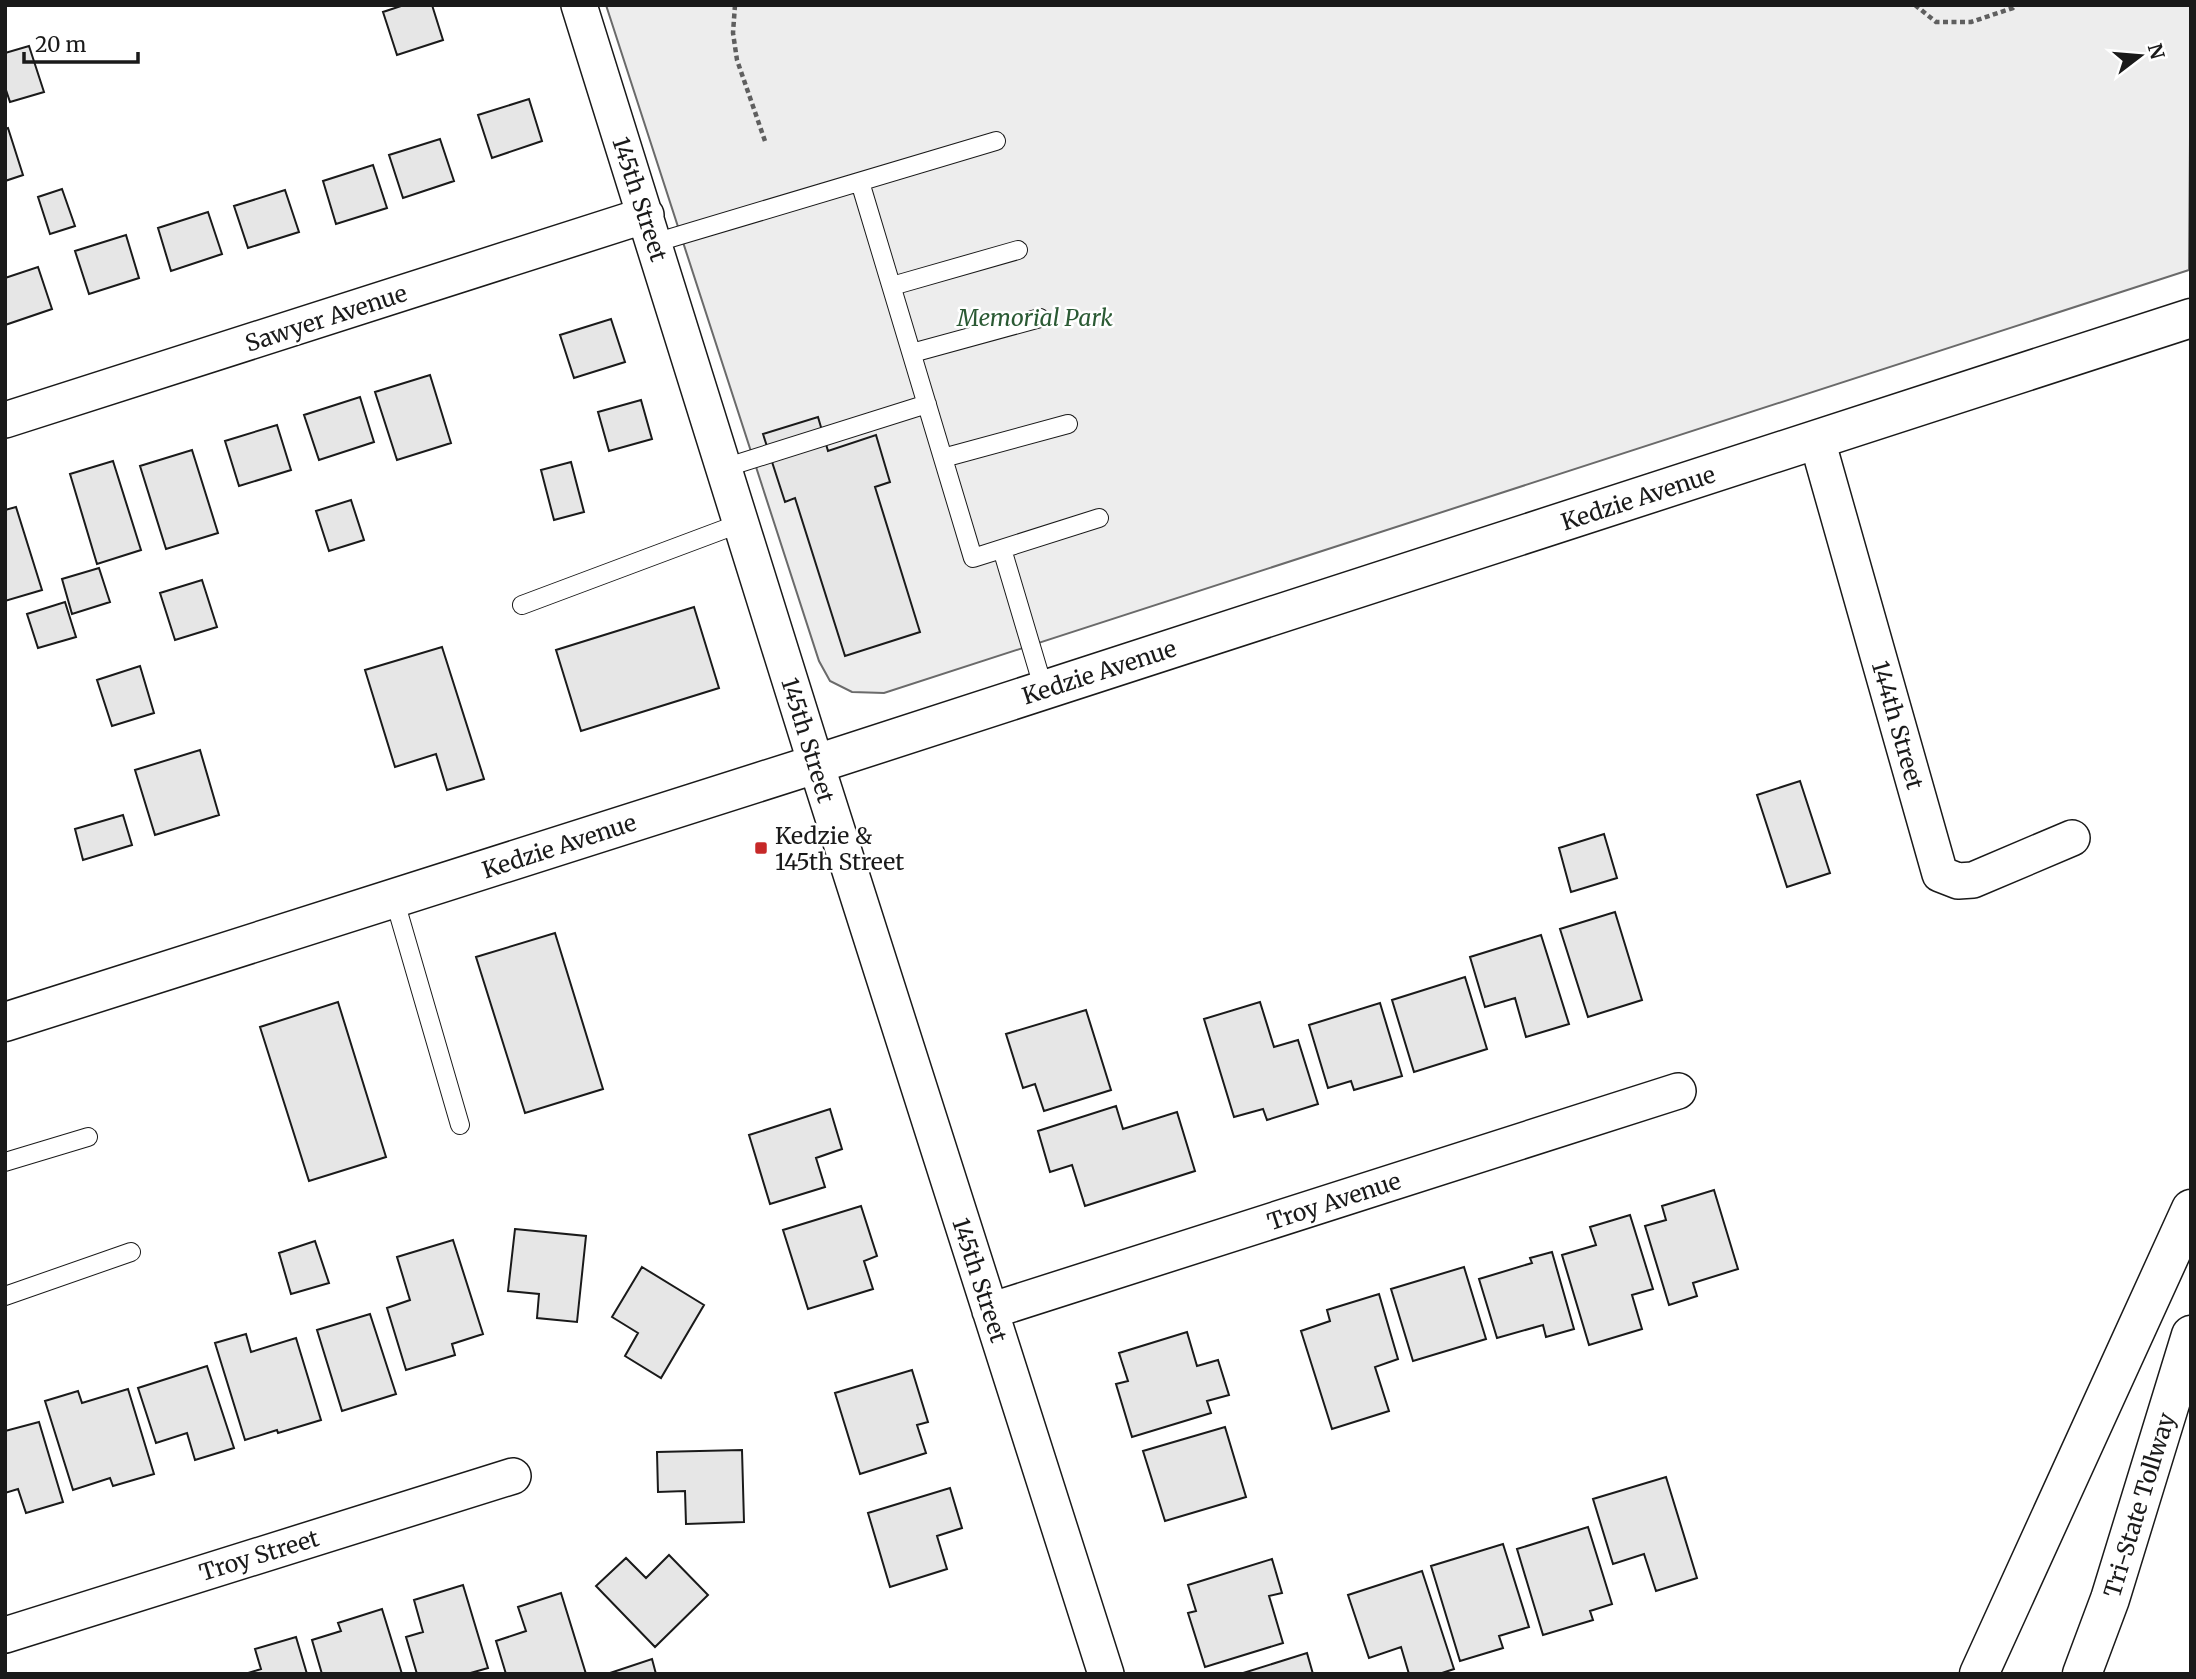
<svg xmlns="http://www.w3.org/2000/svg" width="2196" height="1679" viewBox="0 0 2196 1679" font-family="Merriweather,serif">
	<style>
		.built { fill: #ededed; stroke: #6a6a6a; stroke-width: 2 }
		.building { fill: #e6e6e6; stroke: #1a1a1a; stroke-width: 2 }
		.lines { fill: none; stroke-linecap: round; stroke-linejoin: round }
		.service-casing { stroke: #1a1a1a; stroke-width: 20 }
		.minor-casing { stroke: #1a1a1a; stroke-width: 38 }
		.secondary-casing { stroke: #1a1a1a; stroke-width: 41 }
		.motorway-casing { stroke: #1a1a1a; stroke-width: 41 }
		.path { stroke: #5f5f5f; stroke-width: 4.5; stroke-dasharray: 5 3.5; stroke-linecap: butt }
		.service { stroke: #fff; stroke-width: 18 }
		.minor { stroke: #fff; stroke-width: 35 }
		.secondary { stroke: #fff; stroke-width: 38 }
		.motorway { stroke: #fff; stroke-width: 38 }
		.poi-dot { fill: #c62828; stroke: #fff; stroke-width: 2.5 }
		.labels { text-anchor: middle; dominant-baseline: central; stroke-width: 5; stroke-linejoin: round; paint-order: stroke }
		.street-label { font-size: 23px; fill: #1a1a1a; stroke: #fff }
		.park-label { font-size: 23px; font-style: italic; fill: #2b5a34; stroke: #fff }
		.poi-label { font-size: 23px; fill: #1a1a1a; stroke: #fff; text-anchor: start }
	</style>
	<rect width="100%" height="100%" fill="#fff"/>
	<path class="built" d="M606,5H2191L2189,270L884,693L852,692L830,681L819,661Z"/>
	<path class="building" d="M404,5H432L443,40L397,55L383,12Z
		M29,46L44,92L10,102L5,87V53Z
		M529,99L542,141L492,158L478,115Z
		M8,128L23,175L5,181V129Z
		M440,139L454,181L403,198L389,155Z
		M373,165L387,208L336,224L323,181Z
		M62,189L75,226L50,234L38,197Z
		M285,190L299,232L248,248L234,206Z
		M208,212L222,254L171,271L158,228Z
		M126,235L139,278L89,294L75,251Z
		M38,267L52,309L5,325V278Z
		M611,319L625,362L574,378L560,335Z
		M430,375L451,443L397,460L375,392Z
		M360,397L374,442L319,460L304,415Z
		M641,400L652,439L609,451L598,412Z
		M818,417L828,451L876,435L890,482L875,487L920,632L845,656L795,498L785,502L763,434Z
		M277,425L291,470L239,486L225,441Z
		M192,450L218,533L166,549L140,466Z
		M113,461L141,550L97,564L70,474Z
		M571,462L584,512L554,520L541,470Z
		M351,500L364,540L329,551L316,511Z
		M16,507L42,590L5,601V510Z
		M99,568L110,602L72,614L62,579Z
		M202,580L217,627L175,640L160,593Z
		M65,602L76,637L38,648L27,614Z
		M694,607L719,688L581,731L556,650Z
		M442,647L484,779L447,790L436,754L395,767L365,670Z
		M140,666L154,713L112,726L97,680Z
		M200,750L219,815L155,835L135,770Z
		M1800,781L1830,873L1787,887L1757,795Z
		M123,815L132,845L83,860L75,829Z
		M1604,834L1617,878L1571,892L1559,848Z
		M1615,912L1642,1000L1588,1017L1560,929Z
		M555,933L603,1089L525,1113L476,957Z
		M1541,935L1569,1024L1526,1037L1515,998L1485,1007L1470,957Z
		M1465,977L1487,1049L1414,1072L1392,1000Z
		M338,1002L386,1157L309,1181L260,1027Z
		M1260,1002L1274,1047L1298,1040L1318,1104L1267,1120L1263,1109L1234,1117L1204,1019Z
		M1380,1003L1402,1076L1354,1090L1351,1081L1328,1088L1309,1025Z
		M1086,1010L1111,1090L1044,1111L1035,1084L1023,1088L1006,1034Z
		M1116,1106L1123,1129L1177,1112L1195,1171L1085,1206L1072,1165L1050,1172L1038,1131Z
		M830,1109L842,1149L816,1158L825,1187L770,1204L749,1135Z
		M1714,1190L1738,1269L1693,1283L1697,1296L1669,1305L1645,1226L1666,1220L1662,1206Z
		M861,1206L877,1256L864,1261L873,1289L808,1309L783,1230Z
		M1630,1215L1653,1289L1632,1295L1642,1329L1589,1345L1562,1255L1596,1245L1590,1227Z
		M515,1229L586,1236L577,1322L537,1318L539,1294L508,1291Z
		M453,1240L483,1334L452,1344L455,1355L406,1370L387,1308L410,1300L397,1257Z
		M315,1241L329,1283L291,1294L279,1253Z
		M1552,1252L1574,1329L1546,1337L1543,1325L1497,1338L1479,1279L1532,1263L1530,1258Z
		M642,1267L704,1305L661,1378L625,1356L638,1333L612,1317Z
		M1464,1267L1486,1339L1413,1361L1391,1289Z
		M1379,1294L1398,1359L1375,1367L1389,1411L1332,1429L1301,1331L1330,1321L1327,1310Z
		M370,1314L396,1394L342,1411L317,1330Z
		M1187,1332L1197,1366L1218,1360L1229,1395L1207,1401L1211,1413L1132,1437L1116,1384L1128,1381L1119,1353Z
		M246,1334L251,1352L296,1338L321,1420L278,1433L277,1430L245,1440L215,1343Z
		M207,1366L234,1448L195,1460L187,1433L156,1443L138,1388Z
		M912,1370L928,1422L917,1425L926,1453L860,1474L835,1393Z
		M128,1389L154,1474L113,1486L110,1478L73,1490L45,1401L78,1391L82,1403Z
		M39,1422L63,1502L26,1513L18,1489L5,1493V1431Z
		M1225,1427L1246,1497L1165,1521L1143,1451Z
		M742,1450L744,1522L686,1524L685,1491L658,1492L657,1452Z
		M1666,1477L1697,1578L1656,1591L1644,1554L1613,1564L1593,1499Z
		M950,1488L962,1528L937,1536L947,1569L890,1587L868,1513Z
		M1588,1527L1612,1604L1590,1611L1593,1620L1543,1635L1517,1549Z
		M1503,1544L1529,1627L1499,1636L1503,1648L1460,1661L1431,1566Z
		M669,1555L708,1595L655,1647L596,1586L626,1558L646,1578Z
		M1272,1559L1282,1593L1269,1596L1283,1643L1205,1667L1188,1613L1196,1611L1188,1585Z
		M1422,1571L1454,1669L1439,1674H1409L1401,1647L1369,1658L1348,1595Z
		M463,1585L488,1668L467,1674H417L406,1637L423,1632L414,1600Z
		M561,1593L586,1674H506L496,1641L526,1631L518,1607Z
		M382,1609L402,1674H322L312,1640L341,1631L338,1623Z
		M296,1637L307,1674H245L261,1669L255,1649Z
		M1307,1653L1313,1674H1240Z
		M652,1659L656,1674H607Z"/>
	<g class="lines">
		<defs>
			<path id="service" d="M860,182L973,558L1099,518
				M654,243L996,141
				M892,286L1018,250
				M912,353L1040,318
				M943,458L1068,424
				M724,468L927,404
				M1002,549L1044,690
				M522,605L741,523
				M394,898L460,1125
				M5,1162L88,1137
				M5,1296L131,1252"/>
			<path id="minor" d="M579,5L816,764L1106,1674
				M5,420L646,215
				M1817,440L1940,874L1958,881L1973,880L2072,838
				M990,1311L1678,1091
				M5,1635L513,1476"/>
			<path id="secondary" d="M5,1022L816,764L2191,318"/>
			<path id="motorway" d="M1979,1674L2191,1209
				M2082,1674L2110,1599L2191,1335"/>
		</defs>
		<use href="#service" class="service-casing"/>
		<use href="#minor" class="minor-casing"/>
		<use href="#secondary" class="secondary-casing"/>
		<use href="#motorway" class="motorway-casing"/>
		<path class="path" d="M735,5L733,33L737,60L765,141
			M1915,5L1936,22H1971L2013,8L2016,5"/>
		<use href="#service" class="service"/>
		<use href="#minor" class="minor"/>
		<use href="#secondary" class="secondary"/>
		<use href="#motorway" class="motorway"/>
	</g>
	<rect class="poi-dot" x="754" y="841" width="14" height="14" rx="3.5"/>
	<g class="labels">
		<g class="street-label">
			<text transform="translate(640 199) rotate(72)">145th Street</text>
			<text transform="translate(326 318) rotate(-18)">Sawyer Avenue</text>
			<text transform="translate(1638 498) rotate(-18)">Kedzie Avenue</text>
			<text transform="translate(1099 672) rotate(-18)">Kedzie Avenue</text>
			<text transform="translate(1898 725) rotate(74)">144th Street</text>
			<text transform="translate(808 740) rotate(73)">145th Street</text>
			<text transform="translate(559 846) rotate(-18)">Kedzie Avenue</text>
			<text transform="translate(1334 1201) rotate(-18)">Troy Avenue</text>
			<text transform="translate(980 1280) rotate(72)">145th Street</text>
			<text transform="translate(2139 1505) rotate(-73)">Tri-State Tollway</text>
			<text transform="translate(259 1555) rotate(-17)">Troy Street</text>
		</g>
		<g class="park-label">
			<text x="1035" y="317">Memorial Park</text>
		</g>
		<g class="poi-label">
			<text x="775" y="835">Kedzie &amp;<tspan x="775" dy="26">145th Street</tspan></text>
		</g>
	</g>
	<rect width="2196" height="1679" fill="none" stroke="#1a1a1a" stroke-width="14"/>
	<g transform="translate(2140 56) rotate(74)" stroke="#ffffff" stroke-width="5" paint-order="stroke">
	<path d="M0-5L12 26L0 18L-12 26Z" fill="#1a1a1a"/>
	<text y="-10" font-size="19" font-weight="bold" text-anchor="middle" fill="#1a1a1a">N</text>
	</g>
	<path d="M24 52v10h114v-10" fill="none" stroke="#1a1a1a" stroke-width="3.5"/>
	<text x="35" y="52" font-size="21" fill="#1a1a1a" stroke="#ffffff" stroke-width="5" paint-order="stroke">20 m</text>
</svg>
